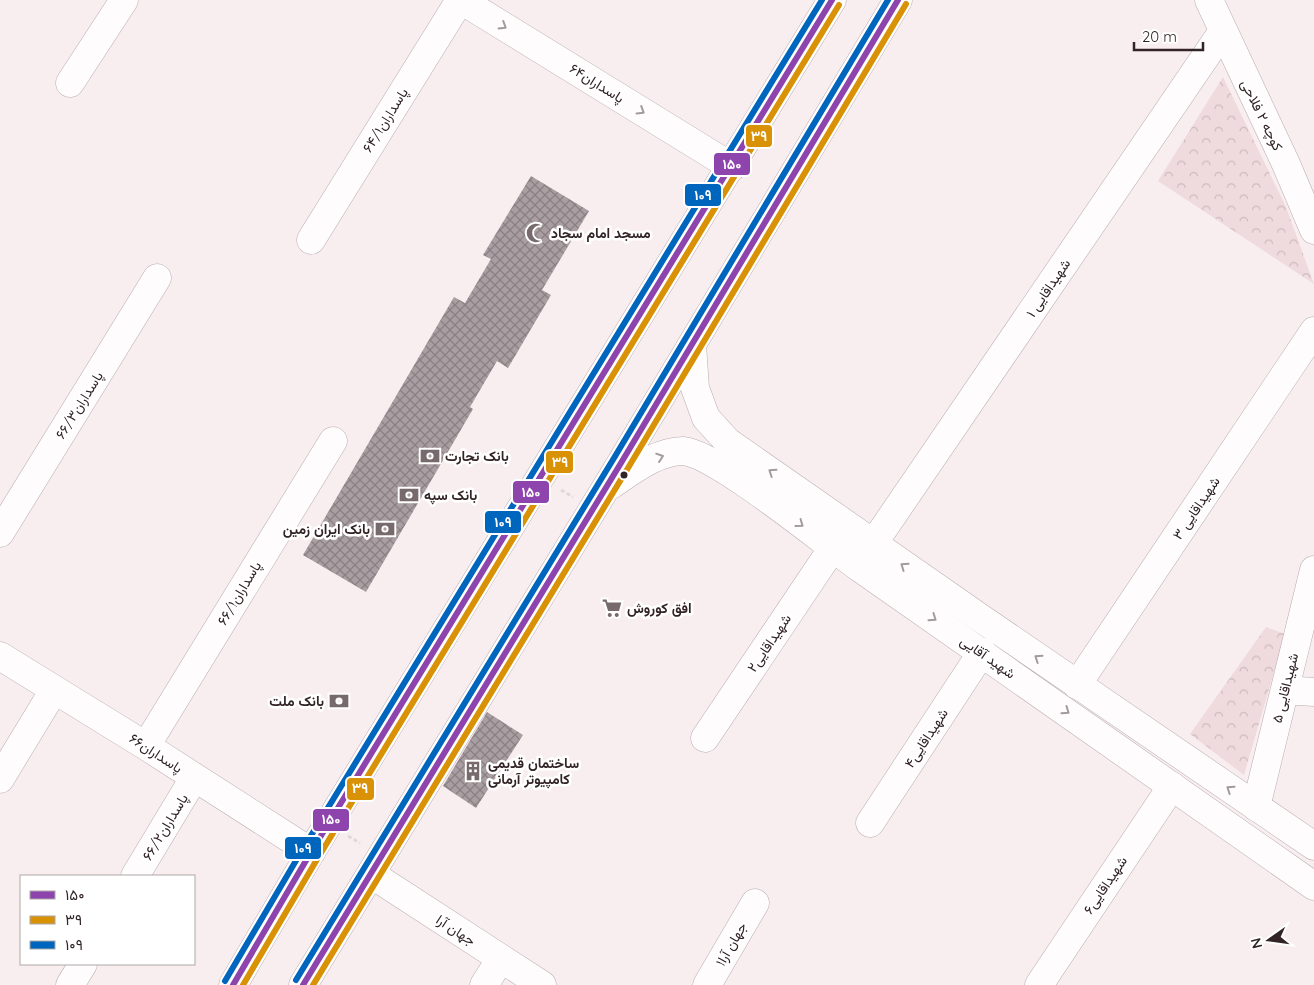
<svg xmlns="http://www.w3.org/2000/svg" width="1314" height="985" viewBox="0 0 1314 985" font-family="Quicksand,Vazirmatn,sans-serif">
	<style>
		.park { fill: url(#park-crowns) }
		.building { fill: url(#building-cross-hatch) }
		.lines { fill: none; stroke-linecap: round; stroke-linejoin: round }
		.minor-casing { stroke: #b8adaf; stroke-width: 29 }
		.major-casing { stroke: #b8adaf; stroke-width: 29 }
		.path { stroke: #ddd9da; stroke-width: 3; stroke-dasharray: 4 2.5; stroke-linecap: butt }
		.minor { stroke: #fefcfd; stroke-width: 28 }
		.major { stroke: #fefcfd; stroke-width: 28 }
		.bus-1-casing { stroke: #fff; stroke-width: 10 }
		.bus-2-casing { stroke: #fff; stroke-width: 10 }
		.bus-3-casing { stroke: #fff; stroke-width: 10 }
		.bus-1 { stroke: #8e44ad; stroke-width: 6 }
		.bus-2 { stroke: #d99206; stroke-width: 6 }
		.bus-3 { stroke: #0065bd; stroke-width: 6 }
		.oneway { stroke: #a29a9c }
		.bus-dot { fill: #312326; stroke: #fff; stroke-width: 2 }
		.labels { text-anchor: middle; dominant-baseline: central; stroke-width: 5; stroke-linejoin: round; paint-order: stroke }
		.street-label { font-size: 14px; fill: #312326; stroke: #fff }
		.poi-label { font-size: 14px; font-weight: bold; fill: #312326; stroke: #fff; text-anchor: start }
		.line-badge { stroke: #fff; stroke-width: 2 }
		.badge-label { font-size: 14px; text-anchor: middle; font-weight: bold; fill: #fff }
	</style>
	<defs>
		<pattern id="park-crowns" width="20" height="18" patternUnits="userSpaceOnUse" patternTransform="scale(1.25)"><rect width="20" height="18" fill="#efdade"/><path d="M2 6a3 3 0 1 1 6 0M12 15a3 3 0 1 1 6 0" fill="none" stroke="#cdbbbe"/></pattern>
		<pattern id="building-cross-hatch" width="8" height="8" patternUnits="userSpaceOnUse" patternTransform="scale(1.25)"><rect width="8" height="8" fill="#a99ea1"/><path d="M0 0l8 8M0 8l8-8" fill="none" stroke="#8a8083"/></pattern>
	</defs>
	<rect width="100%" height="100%" fill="#f8eef0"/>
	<path class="park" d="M1223,77L1286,207L1314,284L1158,181Z
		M1266,627L1285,634L1244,775L1190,734Z"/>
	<path class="building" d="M531,176L589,211L542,290L551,295L508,368L497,361L470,407L473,409L366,592L303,555L454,297L465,303L491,259L483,255Z
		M487,712L523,735L476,808L443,786Z"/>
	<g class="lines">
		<defs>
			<path id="minor" d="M461,0L732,167
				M1209,0L1286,164L1314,230
				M70,83L124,0
				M311,240L460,0
				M0,533L157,278
				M873,544L1223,31
				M0,656L146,746L311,852
				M1077,685L1314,331
				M1285,690L1314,692
				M705,738L846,528
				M146,746L333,441
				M0,779L54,690
				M1256,807L1314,570
				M870,823L982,652
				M371,874L542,985
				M135,876L194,778
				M70,985L83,964
				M484,985L500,960
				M707,985L755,903
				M1039,985L1172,786"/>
			<path id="major" d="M692,345L695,388L706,418L728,442L979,617L1314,846
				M611,485C632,471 657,451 683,451C716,453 827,545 860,568C1011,674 1163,779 1314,886
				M233,985L311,852L832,0
				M303,985L621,463L898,0"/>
		</defs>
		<use href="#minor" class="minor-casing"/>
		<use href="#major" class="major-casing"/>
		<path class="path" d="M561,490L573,497
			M348,836L360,843"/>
		<use href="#minor" class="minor"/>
		<use href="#major" class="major"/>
		<defs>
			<path id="bus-1" d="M233,985L311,852L832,0
				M303,985L621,463L898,0"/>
			<path id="bus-2" d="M243,985L319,856L839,5
				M313,985L628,468L906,4"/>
			<path id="bus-3" d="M296,980L614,458L888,0
				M225,981L304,847L822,0"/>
		</defs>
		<use href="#bus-1" class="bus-1-casing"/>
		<use href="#bus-2" class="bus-2-casing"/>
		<use href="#bus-3" class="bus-3-casing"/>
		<use href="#bus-1" class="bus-1"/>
		<use href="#bus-2" class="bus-2"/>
		<use href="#bus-3" class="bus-3"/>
	</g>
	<defs><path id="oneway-chevron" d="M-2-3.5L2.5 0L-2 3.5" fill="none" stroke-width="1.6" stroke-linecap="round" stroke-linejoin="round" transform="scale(1.25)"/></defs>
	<g class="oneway">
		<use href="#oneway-chevron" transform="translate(503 26) rotate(32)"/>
		<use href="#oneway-chevron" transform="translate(641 111) rotate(32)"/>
		<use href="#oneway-chevron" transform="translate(660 457) rotate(-19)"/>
		<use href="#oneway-chevron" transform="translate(772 472) rotate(-146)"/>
		<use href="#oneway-chevron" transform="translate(800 524) rotate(36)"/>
		<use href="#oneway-chevron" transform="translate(904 566) rotate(-145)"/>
		<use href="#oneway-chevron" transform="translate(933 618) rotate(35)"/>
		<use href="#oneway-chevron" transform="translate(1038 658) rotate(-146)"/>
		<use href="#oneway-chevron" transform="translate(1066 711) rotate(35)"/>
		<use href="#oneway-chevron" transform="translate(1230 789) rotate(-146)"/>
	</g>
	<defs>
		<symbol id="mosque-bare" viewBox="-9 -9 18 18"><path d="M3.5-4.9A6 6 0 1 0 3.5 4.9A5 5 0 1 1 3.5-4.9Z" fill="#776a6d" stroke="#fff" stroke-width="2.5" paint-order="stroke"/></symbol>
		<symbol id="bank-bare" viewBox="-9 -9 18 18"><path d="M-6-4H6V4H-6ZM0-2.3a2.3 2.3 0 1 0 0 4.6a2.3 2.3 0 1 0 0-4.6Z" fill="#776a6d" stroke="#fff" stroke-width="2.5" paint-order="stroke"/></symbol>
		<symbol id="supermarket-bare" viewBox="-9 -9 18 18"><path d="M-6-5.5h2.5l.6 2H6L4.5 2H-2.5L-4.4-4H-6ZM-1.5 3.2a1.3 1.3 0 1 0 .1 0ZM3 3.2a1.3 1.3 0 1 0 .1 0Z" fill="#776a6d" stroke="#fff" stroke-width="2.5" paint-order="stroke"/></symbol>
		<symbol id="building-bare" viewBox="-9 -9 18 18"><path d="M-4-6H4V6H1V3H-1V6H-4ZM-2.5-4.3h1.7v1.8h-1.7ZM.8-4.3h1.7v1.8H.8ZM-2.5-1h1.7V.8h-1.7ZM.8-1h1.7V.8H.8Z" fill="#776a6d" stroke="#fff" stroke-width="2.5" paint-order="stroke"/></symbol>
	</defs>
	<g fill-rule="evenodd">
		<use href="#mosque-bare" x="522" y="219" width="28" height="28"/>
		<use href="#bank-bare" x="416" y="442" width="28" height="28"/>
		<use href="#bank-bare" x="395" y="481" width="28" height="28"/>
		<use href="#bank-bare" x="371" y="515" width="28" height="28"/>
		<use href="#supermarket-bare" x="598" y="594" width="28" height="28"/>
		<use href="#bank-bare" x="325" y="687" width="28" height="28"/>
		<use href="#building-bare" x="459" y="757" width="28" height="28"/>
	</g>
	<circle class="bus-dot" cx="624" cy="475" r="4.5"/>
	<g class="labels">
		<g class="street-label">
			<text transform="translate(597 83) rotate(32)">پاسداران۶۴</text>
			<text transform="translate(1262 115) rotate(64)">کوچه ۲ فلاحی</text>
			<text transform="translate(385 120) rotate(-58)">پاسداران۶۴/۱</text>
			<text transform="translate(1048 288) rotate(-56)">۱ شهیداقایی</text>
			<text transform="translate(79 405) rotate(-58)">پاسداران۶۶/۳</text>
			<text transform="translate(1196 508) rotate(-56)">۳ شهیداقایی</text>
			<text transform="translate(239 593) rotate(-59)">پاسداران۶۶/۱</text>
			<text transform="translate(769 643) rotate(-56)">شهیداقایی۲</text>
			<text transform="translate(988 657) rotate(35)">شهید آقایی</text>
			<text transform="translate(1285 688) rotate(-76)">۵ شهیداقایی</text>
			<text transform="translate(926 738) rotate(-57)">شهیداقایی۴</text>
			<text transform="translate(156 753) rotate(33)">پاسداران۶۶</text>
			<text transform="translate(165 827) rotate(-59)">پاسداران۶۶/۲</text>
			<text transform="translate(1105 885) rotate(-56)">شهیداقایی۶</text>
			<text transform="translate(456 930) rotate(33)">جهان آرا</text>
			<text transform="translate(731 944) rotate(-60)">جهان آرا۱</text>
		</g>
		<g class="poi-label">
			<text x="551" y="233">مسجد امام سجاد</text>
			<text x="445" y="456">بانک تجارت</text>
			<text x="424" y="495">بانک سپه</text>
			<text x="370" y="529" text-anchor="end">بانک ایران زمین</text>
			<text x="627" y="608">افق کوروش</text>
			<text x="324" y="701" text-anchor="end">بانک ملت</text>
			<text x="488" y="763">ساختمان قدیمی<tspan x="488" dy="16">کامپیوتر آرمانی</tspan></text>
		</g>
	</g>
	<g class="line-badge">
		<rect x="745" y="124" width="28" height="24" rx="5" fill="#d99206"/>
		<rect x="713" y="152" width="38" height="24" rx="5" fill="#8e44ad"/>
		<rect x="684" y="183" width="38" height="24" rx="5" fill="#0065bd"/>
		<rect x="545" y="450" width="29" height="24" rx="5" fill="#d99206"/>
		<rect x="512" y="480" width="38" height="24" rx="5" fill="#8e44ad"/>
		<rect x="484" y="510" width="38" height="24" rx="5" fill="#0065bd"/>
		<rect x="346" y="777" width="29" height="24" rx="5" fill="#d99206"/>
		<rect x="312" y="808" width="38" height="24" rx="5" fill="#8e44ad"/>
		<rect x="284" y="836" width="38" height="24" rx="5" fill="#0065bd"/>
	</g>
	<g class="badge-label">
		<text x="759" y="141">۳۹</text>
		<text x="732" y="169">۱۵۰</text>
		<text x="703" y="200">۱۰۹</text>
		<text x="560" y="467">۳۹</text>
		<text x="531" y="497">۱۵۰</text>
		<text x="503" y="527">۱۰۹</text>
		<text x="360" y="793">۳۹</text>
		<text x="331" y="824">۱۵۰</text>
		<text x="303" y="853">۱۰۹</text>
	</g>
	<rect x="20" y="875" width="175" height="90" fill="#ffffff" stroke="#ada7a8"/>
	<rect x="30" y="891" width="25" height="8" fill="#8e44ad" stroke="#ada7a8"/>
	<text x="65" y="900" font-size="15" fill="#312326">۱۵۰</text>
	<rect x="30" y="916" width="25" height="8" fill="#d99206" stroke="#ada7a8"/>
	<text x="65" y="925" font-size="15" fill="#312326">۳۹</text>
	<rect x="30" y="941" width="25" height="8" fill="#0065bd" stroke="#ada7a8"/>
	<text x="65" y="950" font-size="15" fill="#312326">۱۰۹</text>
	<g transform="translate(1269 940) rotate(256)" stroke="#ffffff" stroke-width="4" paint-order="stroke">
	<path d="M0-4L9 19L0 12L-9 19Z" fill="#312326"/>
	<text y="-8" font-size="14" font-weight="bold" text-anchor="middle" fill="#312326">N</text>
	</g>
	<path d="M1134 42v8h69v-8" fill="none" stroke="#312326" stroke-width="2.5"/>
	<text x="1142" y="42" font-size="15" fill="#312326" stroke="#ffffff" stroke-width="4" paint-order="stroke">20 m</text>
</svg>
